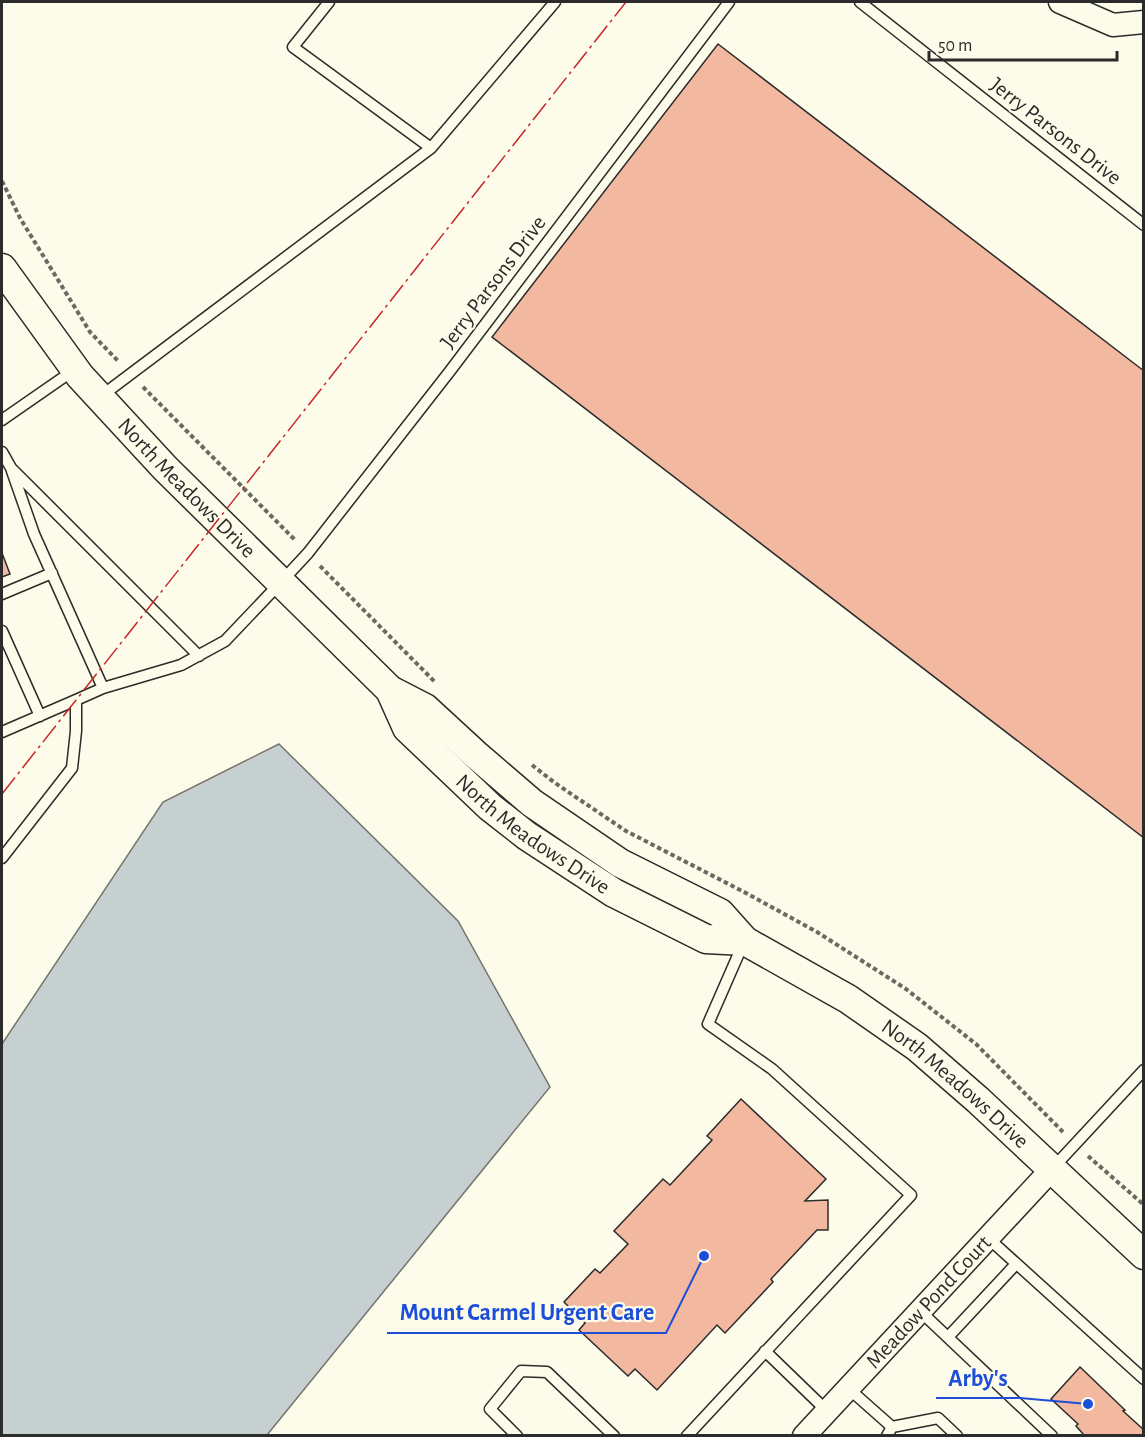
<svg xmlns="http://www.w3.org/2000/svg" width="1145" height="1437" viewBox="0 0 1145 1437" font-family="'Alegreya Sans',sans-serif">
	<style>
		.water { fill: #c7d0d0; stroke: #74746e; stroke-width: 1.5 }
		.building { fill: #f2b8a0; stroke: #2b2b2b; stroke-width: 1.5 }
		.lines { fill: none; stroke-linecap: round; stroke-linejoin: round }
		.service-casing { stroke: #2b2b2b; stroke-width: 13 }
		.minor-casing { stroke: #2b2b2b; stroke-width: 25 }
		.tertiary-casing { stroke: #2b2b2b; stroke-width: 31 }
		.path { stroke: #6a6964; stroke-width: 4; stroke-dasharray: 4.5 3; stroke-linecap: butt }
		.service { stroke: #fdfbea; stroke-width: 10 }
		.minor { stroke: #fdfbea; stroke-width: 22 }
		.tertiary { stroke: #fdfbea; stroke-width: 28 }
		.power { stroke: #c62828; stroke-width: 1.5; stroke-dasharray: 21 4.5 3 4.5; stroke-linecap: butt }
		.labels { text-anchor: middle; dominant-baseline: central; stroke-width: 4.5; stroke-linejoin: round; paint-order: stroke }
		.street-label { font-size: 22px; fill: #2b2b2b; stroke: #fdfbea }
		.leader { fill: none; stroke: #1d4ed8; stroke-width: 2 }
		.callout-dot { fill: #1d4ed8; stroke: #fdfbea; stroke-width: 2 }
		.callout-label { font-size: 24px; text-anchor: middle; font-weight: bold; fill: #1d4ed8; stroke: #fdfbea; stroke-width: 4.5; stroke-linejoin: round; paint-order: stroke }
	</style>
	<rect width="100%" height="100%" fill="#fdfbea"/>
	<path class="water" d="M279,744L458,921L550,1087L267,1435H2V1044L163,802Z"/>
	<path class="building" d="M718,44L1144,371V838L492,337Z
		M2,553L10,574L2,577Z
		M741,1099L826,1179L805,1201L828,1200V1230H817L771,1279L773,1282L725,1333L717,1325L657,1390L635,1369L628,1376L579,1330L585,1323L564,1302L595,1269L600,1273L628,1244L614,1231L663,1179L670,1185L712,1140L707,1136Z
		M1080,1367L1125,1410L1123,1411L1144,1430V1436H1085L1076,1426L1078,1424L1051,1399Z"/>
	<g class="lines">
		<defs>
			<path id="service" d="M329,2L293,47L431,148
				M860,2L1144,225
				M100,397L431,148L555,2
				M2,420L74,370
				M2,452L11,468L199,656
				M12,471L34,534L103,688
				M2,594L52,573
				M2,631L40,716
				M2,732L76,700
				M2,858L72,768L76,731V700L103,688L181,665L225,641L282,581L308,553L450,371L729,2
				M1052,1169L1144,1070
				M988,1238L1144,1379
				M920,1311L1052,1436
				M948,1337L1016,1264
				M765,1351L827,1411
				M848,1388L892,1427
				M517,1436L490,1409L521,1371L547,1372L614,1436
				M687,1436L911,1195L772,1069L708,1024L743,944
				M887,1436L892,1427L938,1418L957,1436"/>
			<g id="minor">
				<path d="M1060,2L1113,25L1144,22"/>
				<path id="s1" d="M804,1436L1052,1169"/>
			</g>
			<g id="tertiary">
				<path id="s2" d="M2,268L80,376L165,468L390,690L425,708L475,754L532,803L620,863L720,913L745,941L848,999L917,1047L978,1100L1144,1255"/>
				<path id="s3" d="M390,690L407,728L490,807L527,836L614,893L706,939L745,941"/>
			</g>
		</defs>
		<use href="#service" class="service-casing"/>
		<use href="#minor" class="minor-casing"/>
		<use href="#tertiary" class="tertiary-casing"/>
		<path class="path" d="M2,181L20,218L90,332L119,362
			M143,387L296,541
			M320,566L435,682
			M532,765L555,783L626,831L746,893L817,932L906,989L976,1044L1063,1132
			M1088,1156L1144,1205"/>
		<use href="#service" class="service"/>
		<use href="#minor" class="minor"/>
		<use href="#tertiary" class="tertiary"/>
		<path class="power" d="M2,794L626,2"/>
	</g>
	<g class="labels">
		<g class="street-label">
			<text transform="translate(1056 131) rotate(38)">Jerry Parsons Drive</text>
			<text transform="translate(493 282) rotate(-53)">Jerry Parsons Drive</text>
			<text stroke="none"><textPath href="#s2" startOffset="288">North Meadows Drive</textPath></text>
			<text stroke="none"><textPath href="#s3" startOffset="207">North Meadows Drive</textPath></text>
			<text stroke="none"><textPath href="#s2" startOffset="1268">North Meadows Drive</textPath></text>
			<text stroke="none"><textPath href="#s1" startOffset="183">Meadow Pond Court</textPath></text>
		</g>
	</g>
	<path class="leader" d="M704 1256L666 1333H387M1088 1404L1020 1398H936"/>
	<g class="callout-dot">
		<circle cx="704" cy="1256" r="6"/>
		<circle cx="1088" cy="1404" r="6"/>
	</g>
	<g class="callout-label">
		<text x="527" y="1320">Mount Carmel Urgent Care</text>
		<text x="978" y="1386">Arby's</text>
	</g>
	<rect width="1145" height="1437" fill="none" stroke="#2b2b2b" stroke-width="6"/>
	<path d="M929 51v9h188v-9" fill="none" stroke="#2b2b2b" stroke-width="3"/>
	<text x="938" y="51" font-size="18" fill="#2b2b2b" stroke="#fdfbea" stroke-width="4.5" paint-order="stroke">50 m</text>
</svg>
